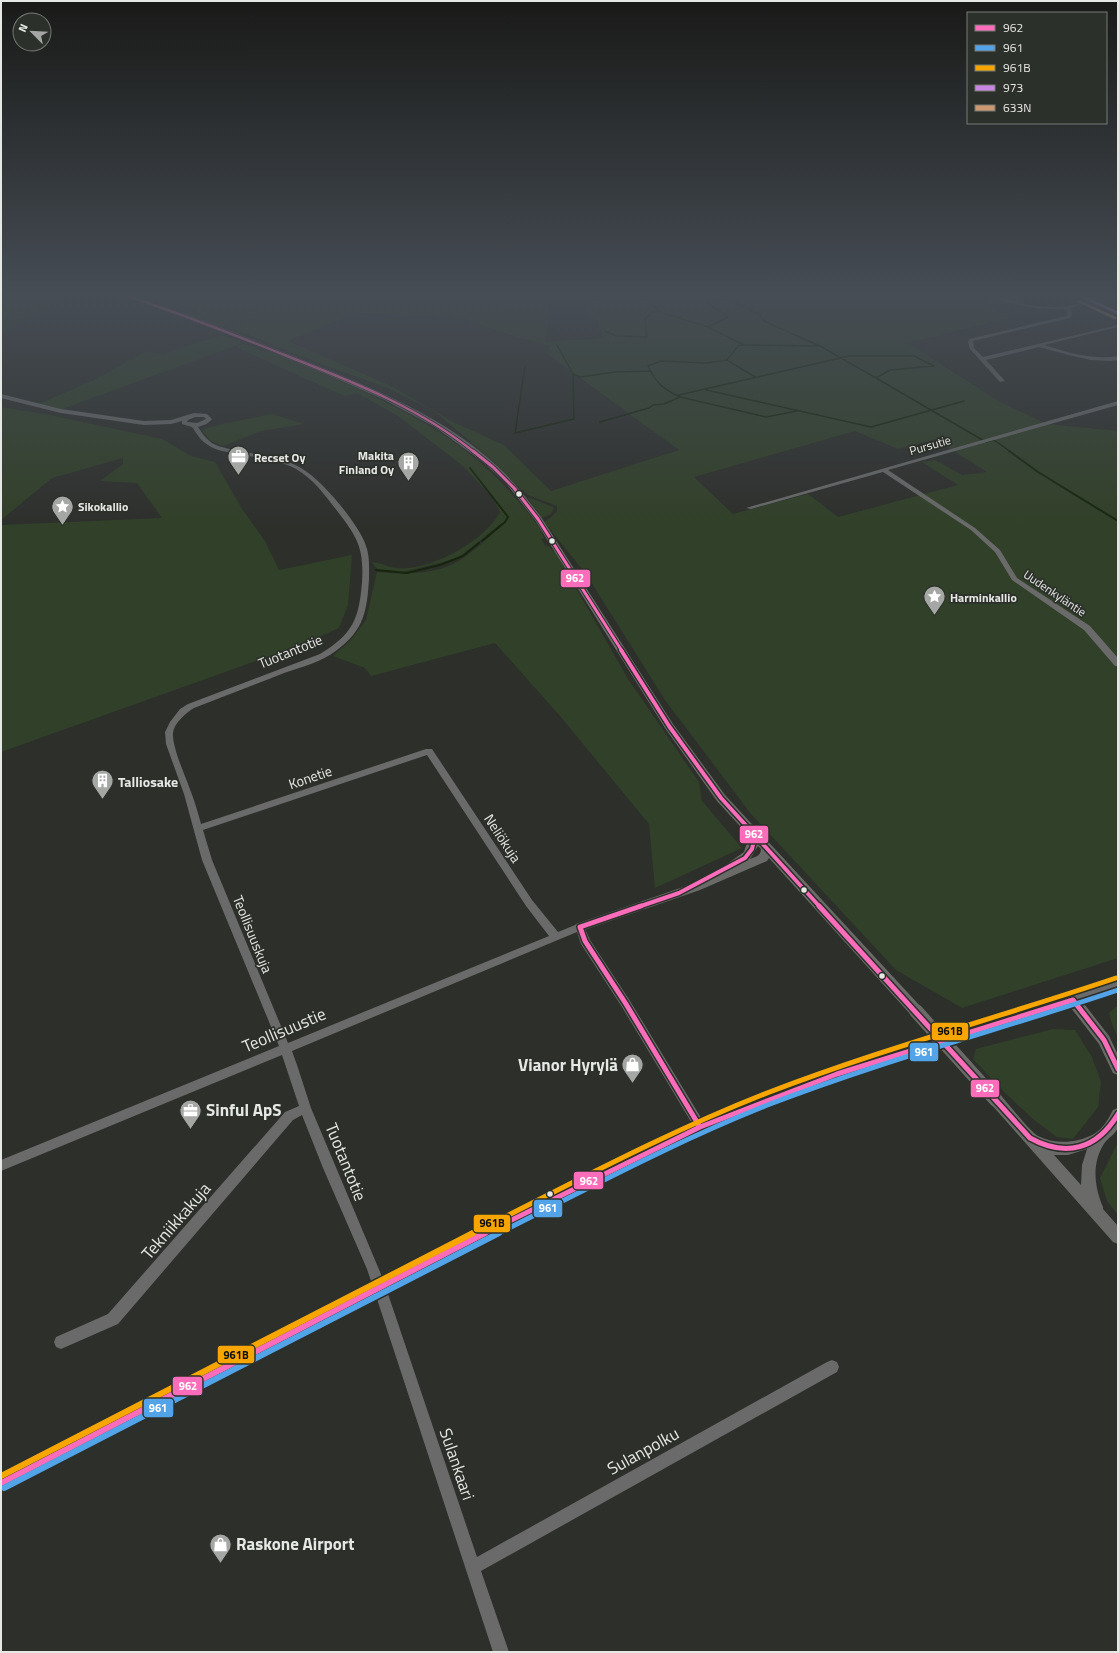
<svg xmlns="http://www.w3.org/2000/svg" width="1119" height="1653" viewBox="0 0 1119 1653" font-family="'Titillium Web',sans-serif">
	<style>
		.green { fill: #314028; fill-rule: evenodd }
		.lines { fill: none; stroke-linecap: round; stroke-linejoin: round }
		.stream-far1 { stroke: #16260c; stroke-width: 1.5 }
		.stream { stroke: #16260c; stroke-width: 2 }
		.minor { fill: #696a69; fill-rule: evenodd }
		.major { fill: #6a6b69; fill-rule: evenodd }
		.major-bridge { stroke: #6a6b69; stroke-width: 14 }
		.bus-1-far4-casing { stroke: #2c302a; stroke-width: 4 }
		.bus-1-far3-casing { stroke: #2c302a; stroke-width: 5 }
		.bus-1-far2-casing { stroke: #2c302a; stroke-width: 7 }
		.bus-1-far1-casing { stroke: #2c302a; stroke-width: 8 }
		.bus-1-casing { stroke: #2c302a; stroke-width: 9 }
		.bus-2-far1-casing { stroke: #2c302a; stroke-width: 8 }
		.bus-2-casing { stroke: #2c302a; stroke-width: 9 }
		.bus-3-far1-casing { stroke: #2c302a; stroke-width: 8 }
		.bus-3-casing { stroke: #2c302a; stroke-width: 9 }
		.bus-4-casing { stroke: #2c302a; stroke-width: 4 }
		.bus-5-casing { stroke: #2c302a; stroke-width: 4 }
		.bus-1-far4 { stroke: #fb6dba; stroke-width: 2.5 }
		.bus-1-far3 { stroke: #fb6dba; stroke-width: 3 }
		.bus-1-far2 { stroke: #fb6dba; stroke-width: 4 }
		.bus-1-far1 { stroke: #fb6dba; stroke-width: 5 }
		.bus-1 { stroke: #fb6dba; stroke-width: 6 }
		.bus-2-far1 { stroke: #53a3e8; stroke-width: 5 }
		.bus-2 { stroke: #53a3e8; stroke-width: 6 }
		.bus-3-far1 { stroke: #f7a600; stroke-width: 5 }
		.bus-3 { stroke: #f7a600; stroke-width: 6 }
		.bus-4 { stroke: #c787e3; stroke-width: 2.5 }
		.bus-5 { stroke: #cd976f; stroke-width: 2.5 }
		.bus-dot { fill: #e6e8e5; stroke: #2c302a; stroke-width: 1.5 }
		.labels { text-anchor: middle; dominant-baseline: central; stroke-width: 3.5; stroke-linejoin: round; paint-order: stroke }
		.far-street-label { font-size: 12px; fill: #e6e8e5; stroke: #2c302a }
		.far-poi-label { font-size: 12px; font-weight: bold; fill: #e6e8e5; stroke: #2c302a; text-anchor: start }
		.street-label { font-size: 14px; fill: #e6e8e5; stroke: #2c302a }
		.poi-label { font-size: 14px; font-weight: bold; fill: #e6e8e5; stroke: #2c302a; text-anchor: start }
		.near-street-label { font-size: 17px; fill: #e6e8e5; stroke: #2c302a }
		.near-poi-label { font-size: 17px; font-weight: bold; fill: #e6e8e5; stroke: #2c302a; text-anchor: start }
		.line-badge { stroke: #2c302a; stroke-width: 1.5 }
		.badge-label { font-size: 11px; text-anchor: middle; font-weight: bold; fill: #fff }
		.pale-badge-label { font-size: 11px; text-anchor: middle; font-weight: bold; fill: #111 }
	</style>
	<rect width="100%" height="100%" fill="#2d2f2b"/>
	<path class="green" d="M8,296H62L1,334V300Z
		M150,296H319L327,301L346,296H568V298L548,300V326L545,342L604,338L594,317L583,312L594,301L617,296H968L1013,317L908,343L1000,402L1047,424L1118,431V958L962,1008L896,970L751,814L665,700L586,574L544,522L550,518L557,511V506L528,495L523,490H521L494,462L439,415L426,407L388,388L314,361L239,331L188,314L199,311ZM350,312L465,319L500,332L550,346L546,353L679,450L551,491L504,445L453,422L391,386L288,341L341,319ZM855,431L898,449L935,439L987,472L962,475L935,460L922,462L958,485L838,517L808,494L733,514L694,477Z
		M222,335L243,343L62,409L39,404L96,379L146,351L162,354Z
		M244,344L264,352H271C359,389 454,424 516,499C527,511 538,523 544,538L541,539L546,547L548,546L556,553L628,679L699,782L702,801L742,848L655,888L649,824L560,716L495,643L371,676L365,668L333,656L351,640L366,620L377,572C401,574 430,575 453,564C472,554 489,537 504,523H502L459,557L447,561L399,573L378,570L372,562C381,563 388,567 396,568C429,572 485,541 500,512L492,497L464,467L401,418L358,393L344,396L236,347Z
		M1,407L50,415L162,439L191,456L215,462L242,509L265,541L279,570L352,555L348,605L339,628L301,645L1,752V525L162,518L137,483L100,481L123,464V458L52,478L1,520Z
		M272,414L304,424L261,431L223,446L211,441L203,432L204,429L222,424Z
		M527,497L553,507L554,509L551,514L542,518Z
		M1118,1005V1038L1113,1027L1109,1013Z
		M1053,1029L1075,1030L1092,1057L1101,1082L1098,1107L1073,1139L1057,1137L1034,1120L1002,1090L973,1059L976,1049Z
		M1118,1142V1215L1107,1201L1100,1178Z"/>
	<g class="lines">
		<path class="stream-far1" d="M637,296L648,300L660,312L708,327L744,345
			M708,327L728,317L706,302L727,299L760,314L764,321L820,346L876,378
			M605,331L616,336L647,337L645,319L652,312H659
			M727,360L707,363L661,361L648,366C656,383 663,389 680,397L766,417L797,411
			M525,366L515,433L574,419L573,374L557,345
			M573,374L580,377L615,372L650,371
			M755,377L727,360L739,345L818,346
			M706,390L871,427L964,401
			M679,395L849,356H914L934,366L890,370L876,378L986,442L994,440L1011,452
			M600,422L649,408L653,405L664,404L680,397"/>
		<path class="stream" d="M1009,451L1038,472L1118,521
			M470,468L508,517L505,522L482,541
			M376,570L407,573L440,565L463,556L479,543"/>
		<path class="minor" d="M994,296C1003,296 1012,300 1020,303C1032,306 1045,307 1057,307C1077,307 1097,295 1117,296L1070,308L1072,314L1070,318L973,341L974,348L983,357L1118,325V327L1044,345C1068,353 1094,360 1118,356V360L1111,361L1091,360L1069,355L1039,347L986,360L1005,381L1000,382L970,349L968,342L969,339L1066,316L1068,314L1066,309C1046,310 1009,307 994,296Z
			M1,394L61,409L144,421L171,420L194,413L207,414L212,419C208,424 204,425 198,427C202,433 205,438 212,443C218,447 227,448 234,450C257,455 282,456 301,468C322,480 356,521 365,543C370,555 369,567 369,579C367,611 364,630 337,650C322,662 302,667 284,673C254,685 224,696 194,708C186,713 174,723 173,733C172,748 186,777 191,792C195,802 198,813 201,824L426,749H432L532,900L558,932L580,923L583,924L590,940L630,1001L703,1121C788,1083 879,1056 968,1029C1019,1013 1068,997 1118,980V988L1019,1022L819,1085L725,1122L635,1164L387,1291L477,1557L827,1362L832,1360L837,1362L839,1367L837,1372L481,1571L509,1652H493L376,1296L1,1490V1475L372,1284L367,1269L323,1168L302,1115L293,1120L118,1324L61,1349L56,1347L54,1342L56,1337L108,1314L285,1112L299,1106L282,1055L1,1171V1160L279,1046L202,860L184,794L166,744L165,732L170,722L180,709L188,704L320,654C353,634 359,619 362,582C364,549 358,538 338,512C326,497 314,479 296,469C276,459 253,457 231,453C223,451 215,450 208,445C201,441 197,434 192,427L182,424V421L171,424L144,425L61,413L1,398ZM195,417H204L206,419L197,423L187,422L188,420ZM427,755L526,906L549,936L288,1043L212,860L203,830ZM577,932L581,944L622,1007L693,1125L597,1171L383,1279L311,1108L297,1065L292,1051Z
			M1118,401V405L888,470L975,528L1000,550L1017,578L1090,626L1118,658V666H1115L1084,630L1012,580L995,552L971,530L883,472L751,509L746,508Z"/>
		<path class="major" d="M125,296H133C184,312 234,332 283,352C357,382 436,410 496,465C513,480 527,499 541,517L673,724L725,795L921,1007L922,1011L921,1015L916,1016L911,1015L769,858L767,861L700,890L584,930L580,932L576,930L574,927L576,924L692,884L726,869L725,867L727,864L744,852L749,836L717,801L665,728L535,520L505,482L483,462L435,427L383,399L328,375L218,330ZM758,846L761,849C761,856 755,857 750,859Z
			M1078,296H1085L1118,311V315Z
			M1073,995L1078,996L1109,1036L1118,1055V1075L1113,1073L1099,1044L1068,1004L1067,1000L1068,996Z
			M996,1094L1001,1096C1009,1104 1030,1132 1038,1136C1055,1145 1078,1143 1094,1134C1103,1129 1109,1118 1113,1110L1118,1108C1118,1114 1119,1121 1118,1127C1117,1132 1110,1137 1106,1141C1091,1161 1094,1186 1103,1207V1209L1118,1226V1244L1113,1242L991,1104L989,1100L991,1096ZM1087,1149L1082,1165L1081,1185L1054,1155H1068Z"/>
		<path class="major-bridge" d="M916,1011L996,1100"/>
		<defs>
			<path id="bus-1-far4" d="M128,296C183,315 238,336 292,358C356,383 421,409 474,452"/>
			<path id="bus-1-far3" d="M473,451L493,467L514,488L538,519L622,651"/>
			<path id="bus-1-far2" d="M621,650L669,726L721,798L820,907
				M638,907L679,893L745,858L752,849L755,836"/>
			<path id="bus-1-far1" d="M641,906L580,927L585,941L626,1004L700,1127
				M819,906L1030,1138C1066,1158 1097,1149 1118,1114
				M483,1234L700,1127L837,1074L1073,1000L1104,1040L1118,1069"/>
			<path id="bus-1" d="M1,1483L485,1233"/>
			<path id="bus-2-far1" d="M497,1234C587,1189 676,1141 770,1104C884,1060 1002,1029 1118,990"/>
			<path id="bus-2" d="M4,1488L499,1233"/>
			<path id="bus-3-far1" d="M471,1234C569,1185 665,1133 767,1093C881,1049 1000,1017 1116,978"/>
			<path id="bus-3" d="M1,1476L473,1233"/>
			<path id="bus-4" d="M1081,296L1118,313"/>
			<path id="bus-5" d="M1078,301L1115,318"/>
		</defs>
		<use href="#bus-1-far4" class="bus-1-far4-casing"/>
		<use href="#bus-1-far3" class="bus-1-far3-casing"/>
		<use href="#bus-1-far2" class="bus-1-far2-casing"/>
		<use href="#bus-1-far1" class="bus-1-far1-casing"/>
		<use href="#bus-1" class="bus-1-casing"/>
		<use href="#bus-2-far1" class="bus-2-far1-casing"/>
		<use href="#bus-2" class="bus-2-casing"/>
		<use href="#bus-3-far1" class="bus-3-far1-casing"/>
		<use href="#bus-3" class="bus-3-casing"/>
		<use href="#bus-4" class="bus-4-casing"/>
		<use href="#bus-5" class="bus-5-casing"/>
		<use href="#bus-1-far4" class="bus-1-far4"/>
		<use href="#bus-1-far3" class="bus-1-far3"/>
		<use href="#bus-1-far2" class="bus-1-far2"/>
		<use href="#bus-1-far1" class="bus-1-far1"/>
		<use href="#bus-1" class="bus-1"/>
		<use href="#bus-2-far1" class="bus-2-far1"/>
		<use href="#bus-2" class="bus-2"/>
		<use href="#bus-3-far1" class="bus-3-far1"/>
		<use href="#bus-3" class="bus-3"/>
		<use href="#bus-4" class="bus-4"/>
		<use href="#bus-5" class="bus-5"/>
	</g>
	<linearGradient id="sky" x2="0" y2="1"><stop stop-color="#191a18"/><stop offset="0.56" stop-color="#464d55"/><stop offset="1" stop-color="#464d55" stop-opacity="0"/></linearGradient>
	<rect width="1119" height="527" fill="url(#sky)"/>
	<defs>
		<symbol id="office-pin" viewBox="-11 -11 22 30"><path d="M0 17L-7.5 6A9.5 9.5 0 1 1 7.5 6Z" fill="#a5a7a4" stroke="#2c302a"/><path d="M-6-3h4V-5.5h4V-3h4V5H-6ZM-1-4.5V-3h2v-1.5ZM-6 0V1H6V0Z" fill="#fff"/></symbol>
		<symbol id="building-pin" viewBox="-11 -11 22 30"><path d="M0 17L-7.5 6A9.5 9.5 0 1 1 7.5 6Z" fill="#a5a7a4" stroke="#2c302a"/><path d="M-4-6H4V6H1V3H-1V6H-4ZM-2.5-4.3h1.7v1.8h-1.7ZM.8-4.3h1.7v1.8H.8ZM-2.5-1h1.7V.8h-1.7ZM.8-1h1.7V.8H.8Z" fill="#fff"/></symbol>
		<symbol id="sight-pin" viewBox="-11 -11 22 30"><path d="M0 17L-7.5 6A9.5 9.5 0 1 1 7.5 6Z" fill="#a5a7a4" stroke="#2c302a"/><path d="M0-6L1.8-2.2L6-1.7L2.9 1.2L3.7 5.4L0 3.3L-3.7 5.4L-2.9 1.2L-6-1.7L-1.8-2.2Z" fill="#fff"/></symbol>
		<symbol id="shop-pin" viewBox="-11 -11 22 30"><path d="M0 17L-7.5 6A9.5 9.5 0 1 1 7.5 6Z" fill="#a5a7a4" stroke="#2c302a"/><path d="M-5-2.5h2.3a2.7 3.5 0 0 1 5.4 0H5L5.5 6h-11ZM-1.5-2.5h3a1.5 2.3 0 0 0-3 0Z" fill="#fff"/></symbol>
	</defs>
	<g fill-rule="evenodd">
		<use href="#office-pin" x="226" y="444" width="25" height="34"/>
		<use href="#building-pin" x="396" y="450" width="25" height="34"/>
		<use href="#sight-pin" x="50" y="494" width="25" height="34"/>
		<use href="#sight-pin" x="922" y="584" width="25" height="34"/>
		<use href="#building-pin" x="90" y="768" width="25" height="34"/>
		<use href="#shop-pin" x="620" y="1052" width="25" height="34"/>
		<use href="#office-pin" x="178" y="1098" width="25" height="34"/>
		<use href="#shop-pin" x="208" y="1532" width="25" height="34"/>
	</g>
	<g class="bus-dot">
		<circle cx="519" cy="494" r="3.5"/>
		<circle cx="552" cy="541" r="3.5"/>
		<circle cx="804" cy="890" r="3.5"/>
		<circle cx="882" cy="976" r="3.5"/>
		<circle cx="550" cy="1194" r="3.5"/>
	</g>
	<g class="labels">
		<g class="far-street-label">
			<text transform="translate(930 445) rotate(-16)">Pursutie</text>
			<text transform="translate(1055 593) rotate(34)">Uudenkyläntie</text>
		</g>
		<g class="far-poi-label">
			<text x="394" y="455" text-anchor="end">Makita<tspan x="394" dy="14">Finland Oy</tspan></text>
			<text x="254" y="457">Recset Oy</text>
			<text x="78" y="506">Sikokallio</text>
			<text x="950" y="597">Harminkallio</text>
		</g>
		<g class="street-label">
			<text transform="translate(290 651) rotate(-22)">Tuotantotie</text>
			<text transform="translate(310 777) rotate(-19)">Konetie</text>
			<text transform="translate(503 838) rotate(57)">Neliökuja</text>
			<text transform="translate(253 934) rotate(68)">Teollisuuskuja</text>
		</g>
		<g class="poi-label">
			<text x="118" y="781">Talliosake</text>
		</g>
		<g class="near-street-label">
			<text transform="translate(284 1030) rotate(-23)">Teollisuustie</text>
			<text transform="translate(346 1162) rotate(68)">Tuotantotie</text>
			<text transform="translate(176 1221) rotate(-49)">Tekniikkakuja</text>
			<text transform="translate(643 1451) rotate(-29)">Sulanpolku</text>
			<text transform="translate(457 1464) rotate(71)">Sulankaari</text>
		</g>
		<g class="near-poi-label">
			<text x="618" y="1065" text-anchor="end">Vianor Hyrylä</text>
			<text x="206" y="1110">Sinful ApS</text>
			<text x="236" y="1544">Raskone Airport</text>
		</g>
	</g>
	<g class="line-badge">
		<rect x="560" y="569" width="31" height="19" rx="4" fill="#fb6dba"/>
		<rect x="739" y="825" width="30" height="19" rx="4" fill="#fb6dba"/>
		<rect x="931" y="1022" width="38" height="19" rx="4" fill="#f7a600"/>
		<rect x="909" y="1042" width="30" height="20" rx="4" fill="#53a3e8"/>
		<rect x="970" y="1079" width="30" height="19" rx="4" fill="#fb6dba"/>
		<rect x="573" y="1171" width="31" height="19" rx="4" fill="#fb6dba"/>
		<rect x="533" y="1199" width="30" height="19" rx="4" fill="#53a3e8"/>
		<rect x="473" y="1214" width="38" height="19" rx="4" fill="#f7a600"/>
		<rect x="217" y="1345" width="38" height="19" rx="4" fill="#f7a600"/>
		<rect x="172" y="1376" width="31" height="20" rx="4" fill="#fb6dba"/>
		<rect x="143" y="1398" width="31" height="20" rx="4" fill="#53a3e8"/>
	</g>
	<g class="badge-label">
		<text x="575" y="582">962</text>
		<text x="754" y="838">962</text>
		<text x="924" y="1056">961</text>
		<text x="985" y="1092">962</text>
		<text x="589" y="1185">962</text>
		<text x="548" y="1212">961</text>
		<text x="188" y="1390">962</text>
		<text x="158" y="1412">961</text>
	</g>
	<g class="pale-badge-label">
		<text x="950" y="1035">961B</text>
		<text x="492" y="1227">961B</text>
		<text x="236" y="1359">961B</text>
	</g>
	<rect width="1119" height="1653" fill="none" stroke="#e6e8e5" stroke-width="4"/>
	<rect x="967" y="12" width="140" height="112" fill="#2c302a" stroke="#767a75"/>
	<rect x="975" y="25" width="20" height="6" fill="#fb6dba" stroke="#767a75"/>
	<text x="1003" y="32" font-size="12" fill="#e6e8e5">962</text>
	<rect x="975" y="45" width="20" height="6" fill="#53a3e8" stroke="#767a75"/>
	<text x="1003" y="52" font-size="12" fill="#e6e8e5">961</text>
	<rect x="975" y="65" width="20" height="6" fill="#f7a600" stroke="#767a75"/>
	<text x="1003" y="72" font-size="12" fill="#e6e8e5">961B</text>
	<rect x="975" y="85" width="20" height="6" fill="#c787e3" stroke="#767a75"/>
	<text x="1003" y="92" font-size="12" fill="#e6e8e5">973</text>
	<rect x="975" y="105" width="20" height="6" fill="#cd976f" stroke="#767a75"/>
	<text x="1003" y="112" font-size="12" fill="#e6e8e5">633N</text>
	<g transform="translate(32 32) rotate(294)"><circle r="19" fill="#2c302a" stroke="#767a75"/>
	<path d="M0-3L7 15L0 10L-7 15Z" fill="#a5a7a4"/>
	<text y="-6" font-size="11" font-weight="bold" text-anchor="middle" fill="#e6e8e5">N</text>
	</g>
</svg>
